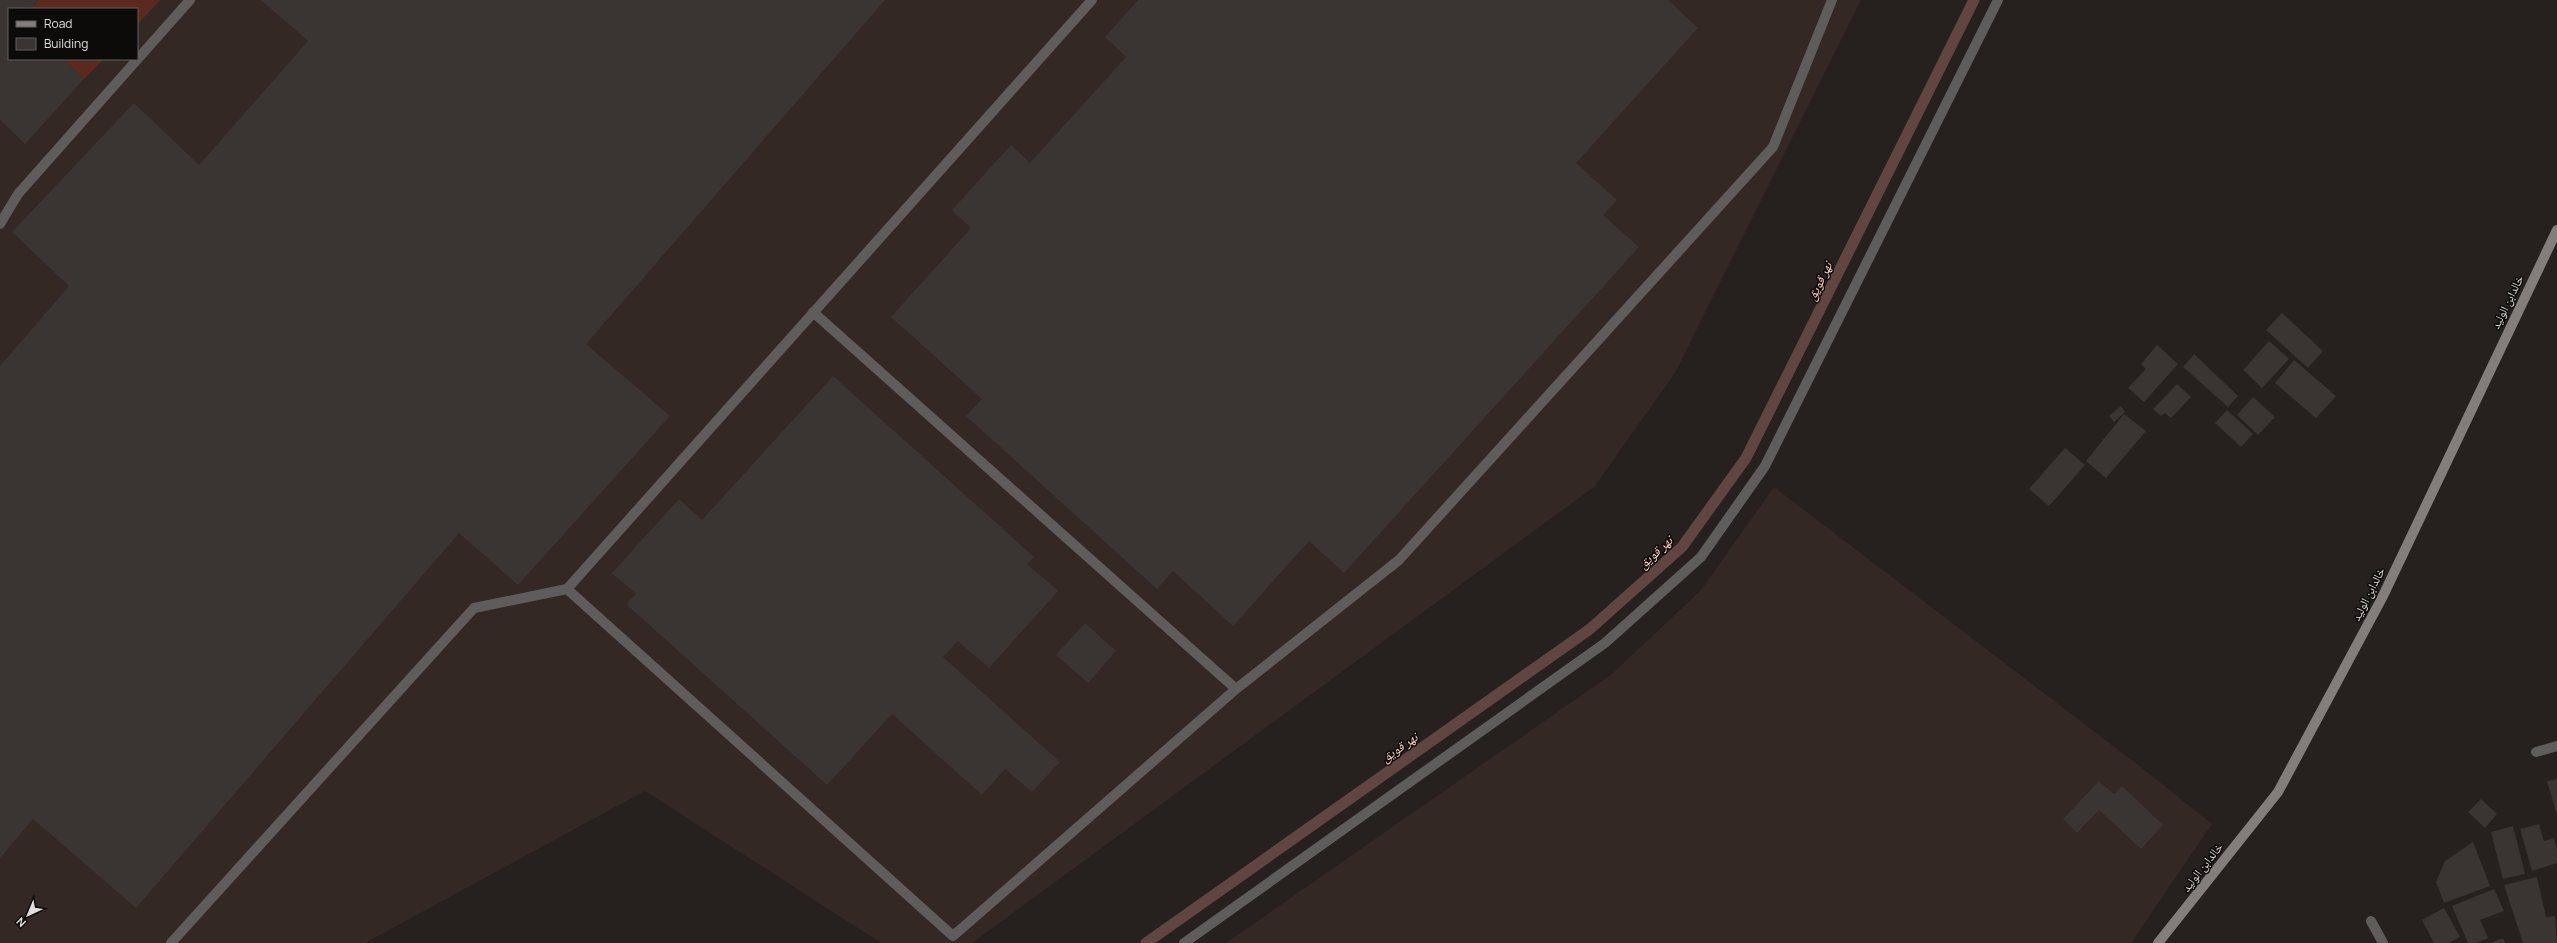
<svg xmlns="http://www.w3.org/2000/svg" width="2557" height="943" viewBox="0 0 2557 943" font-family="Manrope,'Noto Naskh Arabic',sans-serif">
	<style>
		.built { fill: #342825; fill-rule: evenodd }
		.green { fill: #5b291d }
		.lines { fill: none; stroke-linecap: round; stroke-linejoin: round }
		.stream { stroke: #604542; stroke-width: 11 }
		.building { fill: #3a3432 }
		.service { stroke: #5f5c5c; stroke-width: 10 }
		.minor { stroke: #5f5c5c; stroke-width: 10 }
		.secondary { stroke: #837e7c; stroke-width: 10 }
		.labels { text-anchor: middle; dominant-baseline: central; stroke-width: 3; stroke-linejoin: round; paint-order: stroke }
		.street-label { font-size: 12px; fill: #e2dedd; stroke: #0d0a0a }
		.water-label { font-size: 13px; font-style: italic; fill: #ffd1c6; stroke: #0d0a0a }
	</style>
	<rect width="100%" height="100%" fill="#26201e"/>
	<path class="built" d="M0,0H1861L1675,373L1594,487L972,943H881L645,791L365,943H0ZM9,9H137V59H9Z
		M1774,487L2142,768L2212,824L2131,943H1226L1612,674L1701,590Z"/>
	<path class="green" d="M38,0H160L137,25V9H30Z
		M63,59H104L84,79Z"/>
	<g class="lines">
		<path class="stream" d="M1146,943L1590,629L1682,547L1746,458L1974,0"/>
	</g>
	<path class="building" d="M0,0H38L30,9H9V59H63L84,79L25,144L0,120Z
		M261,0H885L586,344L670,416L518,585L459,533L136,908L33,819L0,858V366L69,286L12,232L134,103L199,165L308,41Z
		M1138,0H1668L1698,28L1576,163L1617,200L1603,215L1639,247L1344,573L1309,541L1233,626L1173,571L1157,589L966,416L982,399L891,317L971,228L952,210L1011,145L1030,163L1126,57L1105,37Z
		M2282,313L2323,351L2308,368L2266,330Z
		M2269,341L2289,359L2262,388L2243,370Z
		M2157,345L2178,364L2144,402L2128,388L2146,369L2141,364Z
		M2194,354L2238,396L2228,407L2183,367Z
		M2294,360L2336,396L2316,418L2275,383Z
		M833,376L1034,557L1027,564L1058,591L989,668L958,641L943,657L1060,762L1032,792L1005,769L982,795L892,714L827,785L626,604L636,594L612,573L679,499L702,520Z
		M2177,384L2191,397L2171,418L2165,413L2161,416L2153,409Z
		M2253,397L2275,417L2258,435L2237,415Z
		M2121,406L2125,412L2114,422L2109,416Z
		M2227,410L2253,434L2241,447L2215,423Z
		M2124,414L2146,431L2106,478L2086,461Z
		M2065,448L2085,465L2049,506L2029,489Z
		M1085,623L1116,651L1088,683L1056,655Z
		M2557,779V815L2547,781Z
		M2099,781L2114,794L2122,786L2163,825L2141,849L2099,810L2077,833L2063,819Z
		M2481,799L2497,814L2485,828L2468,812Z
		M2539,824L2544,841L2554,838L2557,850V863L2532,871L2520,829Z
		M2513,826L2525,874L2503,879L2491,832Z
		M2473,842L2490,886L2444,903L2436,882L2445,861Z
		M2537,877L2546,917L2555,916L2557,943H2523L2504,885Z
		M2494,889L2504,911L2480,920L2488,938L2476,943H2468L2452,906Z
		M2444,908L2460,937L2449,943H2434L2422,920Z
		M2503,938L2505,943H2491Z"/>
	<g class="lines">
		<path class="service" d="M0,224L18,194L190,0
			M813,312L1236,689
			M567,589L1092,0
			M171,943L474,608L567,589L953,936L1236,689L1399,560L1773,147L1832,0
			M1184,943L1605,643L1701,557L1765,466L1998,0"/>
		<path class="minor" d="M2536,752L2557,746
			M2371,921L2383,943"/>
		<path class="secondary" d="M2158,943L2278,792L2382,598L2557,230"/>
	</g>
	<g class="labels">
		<g class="street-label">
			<text transform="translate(2507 302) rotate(-64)">خالدابن الوليد</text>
			<text transform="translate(2368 594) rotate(-63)">خالدابن الوليد</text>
			<text transform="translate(2202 867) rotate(-52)">خالدابن الوليد</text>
		</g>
		<g class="water-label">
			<text transform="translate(1819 281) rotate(-64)">نهر قويق</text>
			<text transform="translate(1655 552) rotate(-43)">نهر قويق</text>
			<text transform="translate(1399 747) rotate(-35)">نهر قويق</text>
		</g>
	</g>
	<rect x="8" y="8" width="130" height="52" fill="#0d0a0a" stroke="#625f5e"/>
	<rect x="16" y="21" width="20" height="6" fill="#837e7c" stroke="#625f5e"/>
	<text x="44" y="28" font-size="12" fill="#e2dedd">Road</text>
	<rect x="16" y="38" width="20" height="12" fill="#3a3432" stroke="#625f5e"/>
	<text x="44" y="48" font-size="12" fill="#e2dedd">Building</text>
	<g transform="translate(28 915) rotate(224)" stroke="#0d0a0a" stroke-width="3" paint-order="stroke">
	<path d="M0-3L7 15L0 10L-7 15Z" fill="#e2dedd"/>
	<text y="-6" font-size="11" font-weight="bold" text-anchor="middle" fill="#e2dedd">N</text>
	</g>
</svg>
